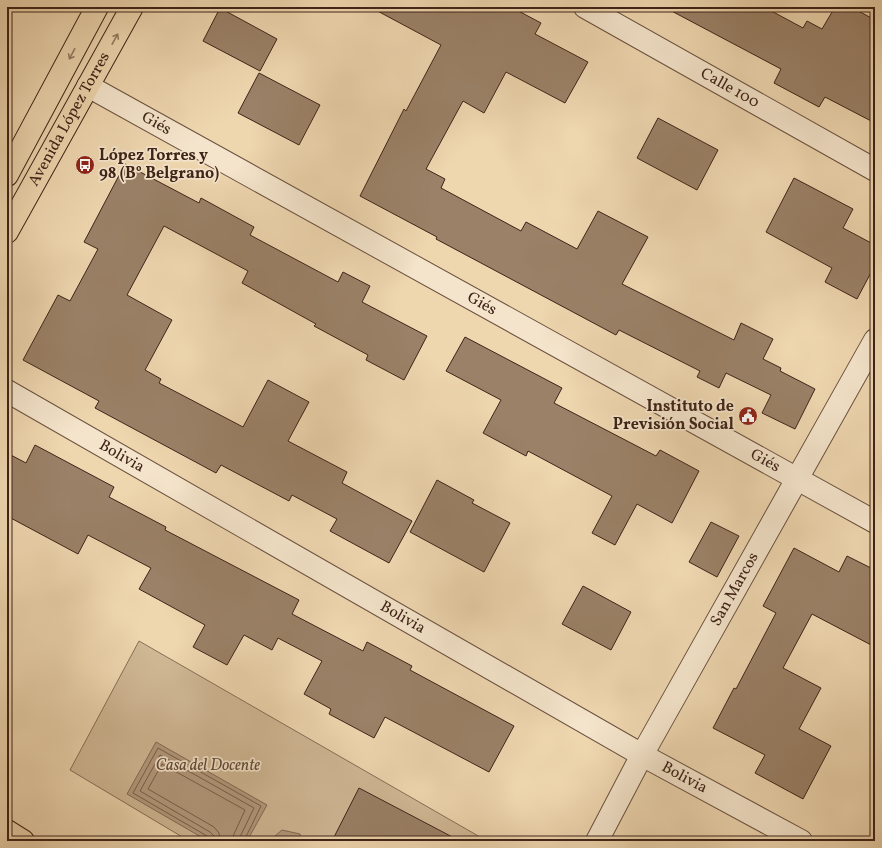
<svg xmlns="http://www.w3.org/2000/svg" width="882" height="848" viewBox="0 0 882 848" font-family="Vollkorn,serif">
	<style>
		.green { fill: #d0b895; stroke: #876e56 }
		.water { fill: #b2997c; stroke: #846a54 }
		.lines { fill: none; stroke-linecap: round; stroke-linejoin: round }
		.shore { stroke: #785e4a; stroke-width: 1 }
		.building { fill: #9a8167; stroke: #3e2418 }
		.minor-casing { stroke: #6a503e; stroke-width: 24 }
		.major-casing { stroke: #3e2418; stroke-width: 24 }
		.minor { stroke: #f4e4cb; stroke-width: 22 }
		.major { stroke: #eed6af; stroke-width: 22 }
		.oneway { stroke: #967d64 }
		.labels { text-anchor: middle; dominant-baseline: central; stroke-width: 3.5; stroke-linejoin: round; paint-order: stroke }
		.street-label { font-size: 16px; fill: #3e2418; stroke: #f4e4cb }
		.poi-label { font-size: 16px; font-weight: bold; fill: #3e2418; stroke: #f4e4cb; text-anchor: start }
		.park-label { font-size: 16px; font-style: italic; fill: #624937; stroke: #f4e4cb }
	</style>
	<rect width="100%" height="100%" fill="#eed6af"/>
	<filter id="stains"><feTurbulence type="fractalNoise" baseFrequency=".005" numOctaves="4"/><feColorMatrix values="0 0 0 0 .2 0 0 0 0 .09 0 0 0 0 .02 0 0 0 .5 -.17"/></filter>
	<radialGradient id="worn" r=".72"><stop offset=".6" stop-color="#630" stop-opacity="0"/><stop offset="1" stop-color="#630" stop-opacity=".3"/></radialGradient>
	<path class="green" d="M139,641L487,841H189L70,770Z"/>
	<path class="water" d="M156,742L267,805L247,841H208L127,794Z
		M282,830L300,834L303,841H269Z"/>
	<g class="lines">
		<path class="shore" d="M209,841L207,836L133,793L158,748L261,806L244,841
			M214,841V836L210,832L140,791L160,755L254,808L238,841
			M220,841L219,833L214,827L148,789L162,764L245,810L234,834L232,841"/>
	</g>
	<path class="building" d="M370,7H511L541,23L535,34L588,62L565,103L506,72L484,113L463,101L426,169L445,179L441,188L521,231L526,222L577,249L598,211L648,237L622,284L734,340L741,323L773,339L763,359L781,368L780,371L815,389L795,429L762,413L771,395L726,373L719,388L697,377L700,371L619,330L616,335L436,239L437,237L360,196L404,109L406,111L441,45Z
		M664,7H764L803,28L807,21L822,29L835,7H851L875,20V123L825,97L819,107L774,83L781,69Z
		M220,8L277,39L260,71L203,41Z
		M259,73L320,105L299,145L238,113Z
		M658,118L718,150L697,190L637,158Z
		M125,164L199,203L201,198L254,227L250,235L338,282L343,272L370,286L362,302L427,336L404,380L366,360L368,355L314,326L316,324L242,283L248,271L164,226L127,295L172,320L145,370L161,379L159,383L243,427L268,380L309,402L288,441L347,472L342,483L412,521L389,563L330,531L337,519L292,495L289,501L221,465L216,473L95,408L99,401L23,360L58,295L70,301L98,249L84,242Z
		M794,178L853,209L843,228L875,245V265L857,299L825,282L832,268L766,232Z
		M465,337L562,388L554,403L656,456L660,450L699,471L672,523L637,504L615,545L592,533L612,496L528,451L526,456L483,433L501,400L446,371Z
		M35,445L114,487L109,497L166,527L165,530L299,600L292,614L363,651L367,642L412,666L410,670L514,726L489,772L385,717L374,738L329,714L331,709L304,694L322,661L278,638L272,650L244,635L227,665L193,647L205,625L139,589L151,568L88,535L78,554L7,516V453L26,463Z
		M437,480L474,500L472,503L510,523L484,572L410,532Z
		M711,522L739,536L717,577L689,562Z
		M794,548L839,572L847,556L875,570V647L812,614L783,668L821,688L799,729L831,746L803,799L755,773L765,755L713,728L734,688L736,689L776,613L763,606Z
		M583,586L631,612L611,650L562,624Z
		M359,788L460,841H332Z"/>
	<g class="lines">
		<defs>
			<g id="minor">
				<path id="s1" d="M585,7L875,170"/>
				<path id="s2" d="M88,86L875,522"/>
				<path id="s3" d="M7,391L642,755L801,841"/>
				<path id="s4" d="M597,841L642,755L875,340"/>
			</g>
			<g id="major">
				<path d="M7,175L97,7"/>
				<path id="s5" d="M7,232L132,7"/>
				<path d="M7,831L23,841"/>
			</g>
		</defs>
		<use href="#minor" class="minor-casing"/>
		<use href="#major" class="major-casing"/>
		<use href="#minor" class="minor"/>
		<use href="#major" class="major"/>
	</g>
	<defs><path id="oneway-shaft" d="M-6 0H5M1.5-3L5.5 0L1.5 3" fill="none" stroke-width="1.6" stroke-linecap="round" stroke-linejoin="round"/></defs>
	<g class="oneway">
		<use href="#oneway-shaft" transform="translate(115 39) rotate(-61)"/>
		<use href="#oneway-shaft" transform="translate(72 54) rotate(118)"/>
	</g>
	<defs>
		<symbol id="bus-disc" viewBox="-11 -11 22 22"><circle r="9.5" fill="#8f2418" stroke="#f4e4cb"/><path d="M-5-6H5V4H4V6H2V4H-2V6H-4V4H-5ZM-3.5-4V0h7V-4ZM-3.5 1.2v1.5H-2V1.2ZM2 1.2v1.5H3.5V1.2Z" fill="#fff"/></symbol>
		<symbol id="civic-disc" viewBox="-11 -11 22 22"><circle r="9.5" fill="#8f2418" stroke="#f4e4cb"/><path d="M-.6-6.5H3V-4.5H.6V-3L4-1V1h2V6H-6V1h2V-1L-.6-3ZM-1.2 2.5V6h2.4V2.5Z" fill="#fff"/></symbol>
	</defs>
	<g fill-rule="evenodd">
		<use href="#bus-disc" x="74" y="154" width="22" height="22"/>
		<use href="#civic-disc" x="737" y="405" width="22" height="22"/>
	</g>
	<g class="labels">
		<g class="street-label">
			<text stroke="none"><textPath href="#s1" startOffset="166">Calle 100</textPath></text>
			<text stroke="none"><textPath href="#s5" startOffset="129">Avenida López Torres</textPath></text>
			<text stroke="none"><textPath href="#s2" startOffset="78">Giés</textPath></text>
			<text stroke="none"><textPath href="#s2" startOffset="450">Giés</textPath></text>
			<text stroke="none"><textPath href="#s3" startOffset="132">Bolivia</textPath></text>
			<text stroke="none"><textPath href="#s2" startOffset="774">Giés</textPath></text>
			<text stroke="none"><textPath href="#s4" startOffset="287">San Marcos</textPath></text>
			<text stroke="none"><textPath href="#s3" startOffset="456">Bolivia</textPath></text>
			<text stroke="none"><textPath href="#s3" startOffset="780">Bolivia</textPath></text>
		</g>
		<g class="poi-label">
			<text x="99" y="156">López Torres y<tspan x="99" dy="18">98 (B° Belgrano)</tspan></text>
			<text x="734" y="407" text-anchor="end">Instituto de<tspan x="734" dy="18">Previsión Social</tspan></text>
		</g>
		<g class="park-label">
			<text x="208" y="766">Casa del Docente</text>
		</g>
	</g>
	<rect width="882" height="848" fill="none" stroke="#eed6af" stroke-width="24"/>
	<rect x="8" y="8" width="866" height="832" fill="none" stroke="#3e2418" stroke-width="2"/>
	<rect x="12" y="12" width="858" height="824" fill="none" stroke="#3e2418"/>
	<rect width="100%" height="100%" filter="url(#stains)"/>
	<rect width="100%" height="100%" fill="url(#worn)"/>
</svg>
